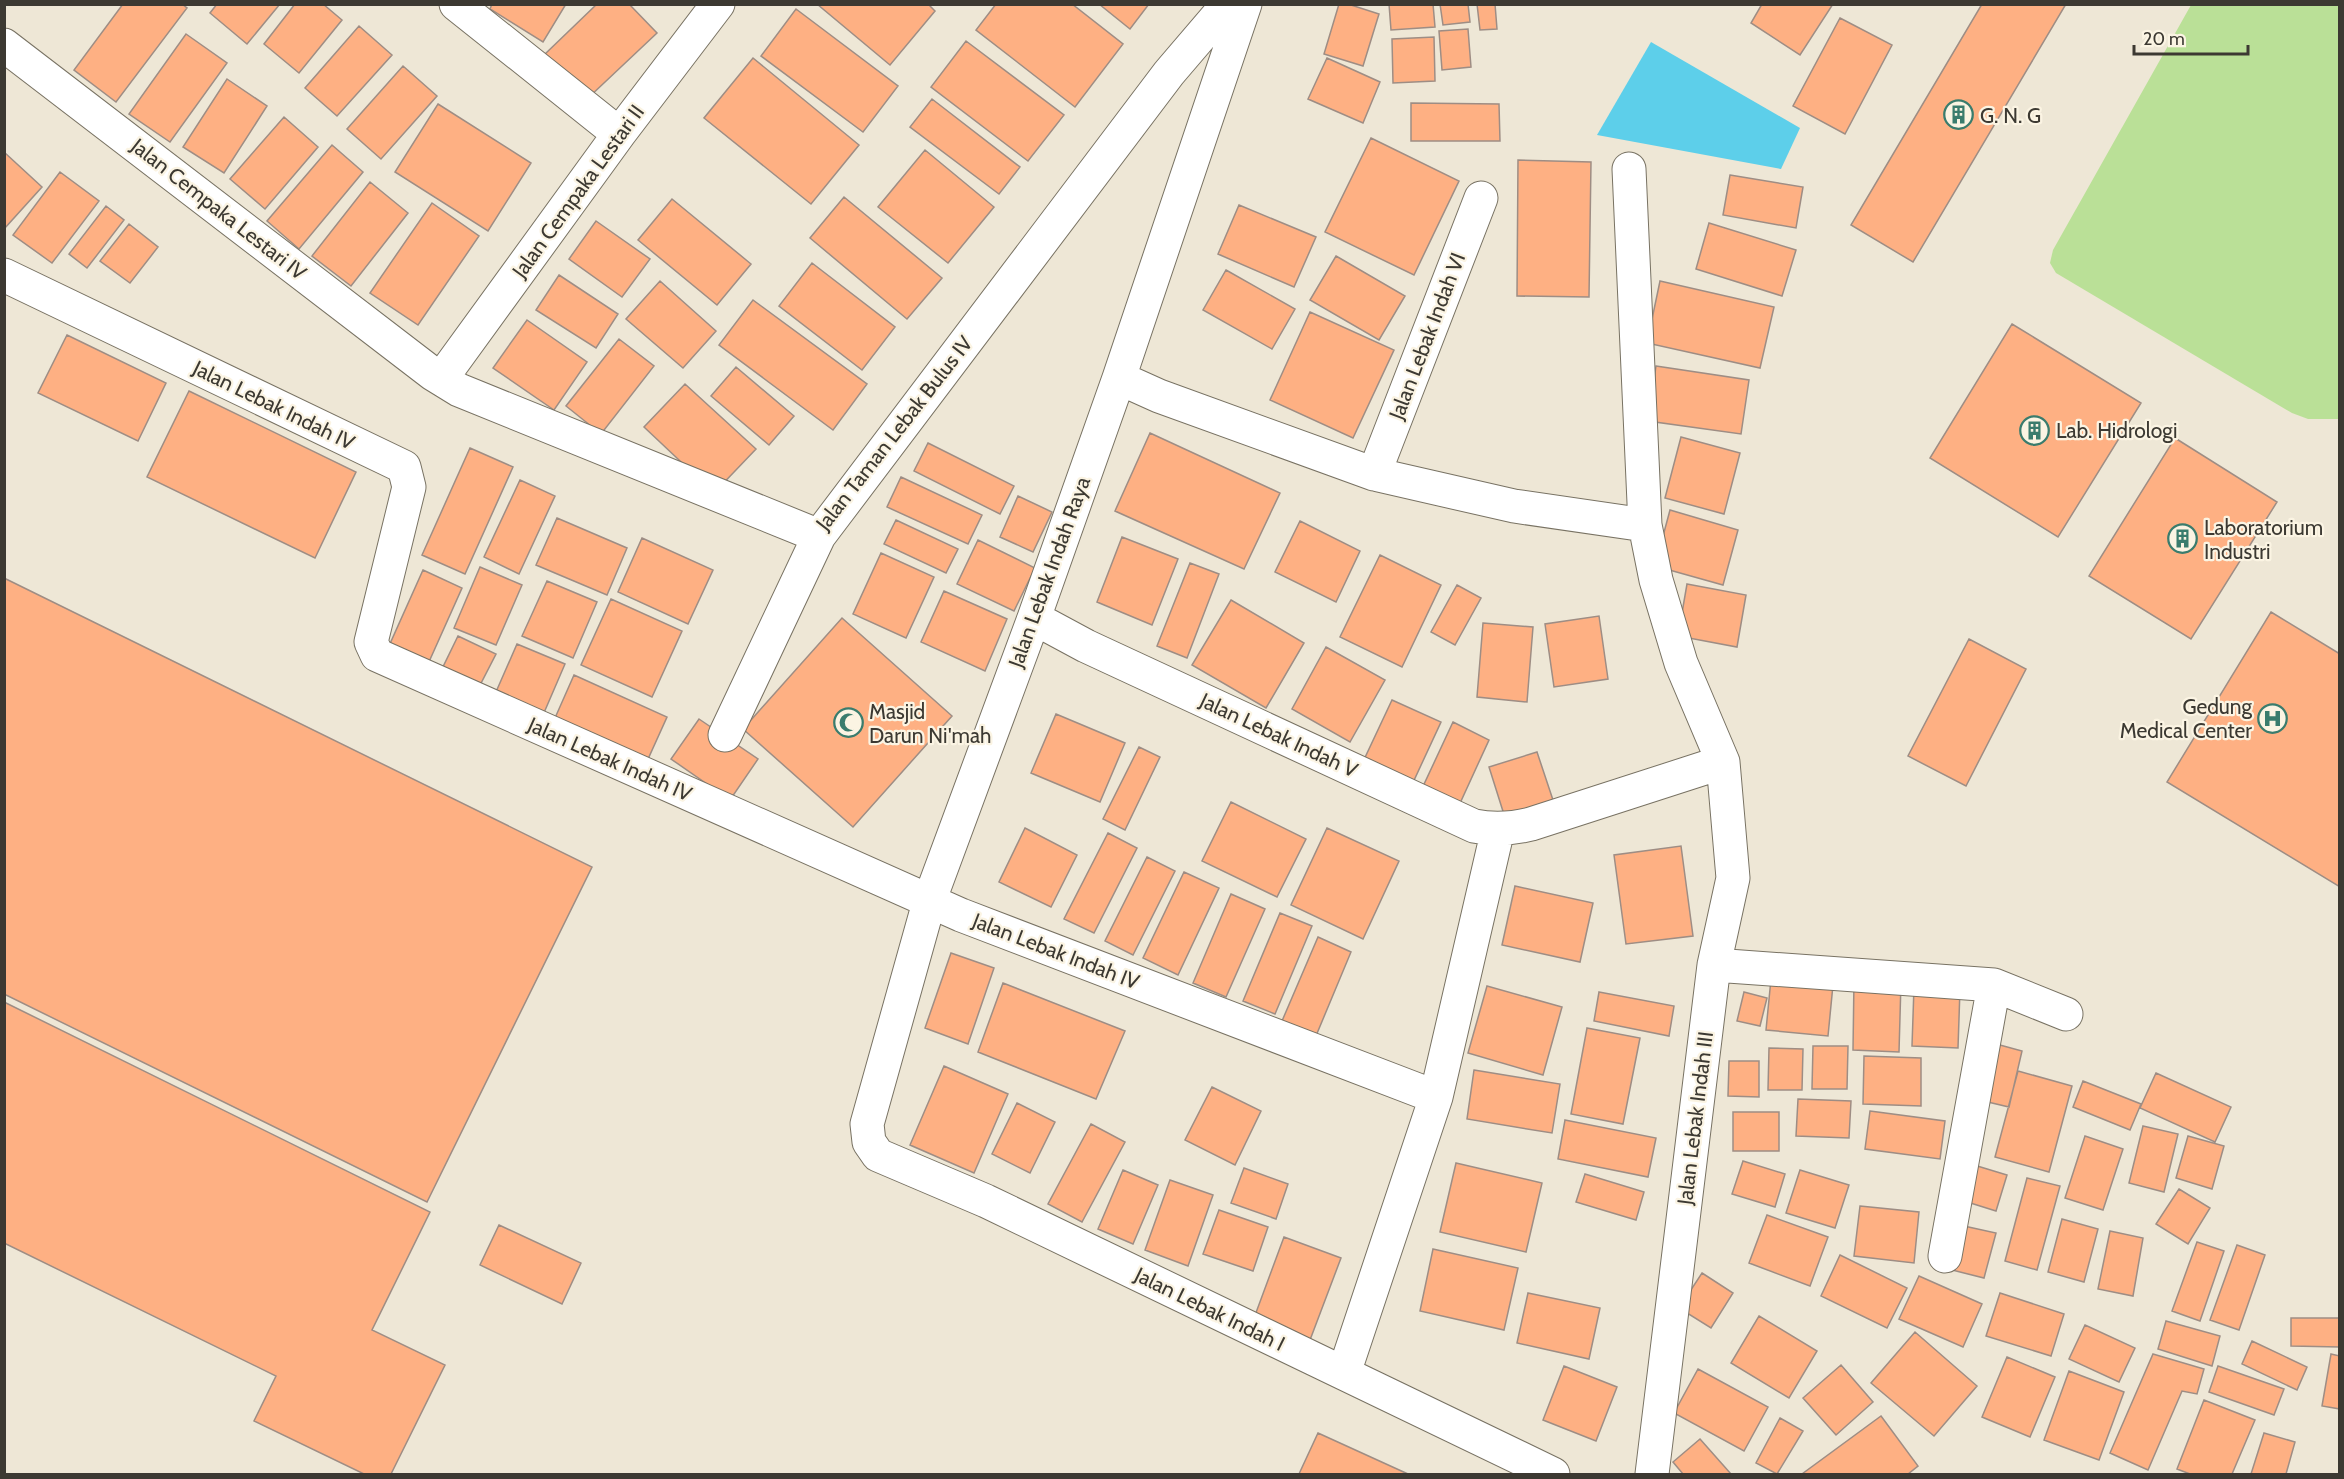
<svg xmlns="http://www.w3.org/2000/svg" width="2344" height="1479" viewBox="0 0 2344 1479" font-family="Cabin,sans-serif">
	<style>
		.green { fill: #bae097 }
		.water { fill: #5dcfea }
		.building { fill: #feb083; stroke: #9e8d84; stroke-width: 1.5 }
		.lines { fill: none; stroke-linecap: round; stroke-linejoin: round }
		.minor-casing { stroke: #787263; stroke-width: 35 }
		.minor { stroke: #fff; stroke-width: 33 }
		.labels { text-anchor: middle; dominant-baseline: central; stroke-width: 4.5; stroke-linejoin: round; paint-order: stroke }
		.poi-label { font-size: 21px; fill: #3c3932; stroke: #fbf4e3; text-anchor: start }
		.street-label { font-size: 21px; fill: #3c3932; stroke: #fbf4e3 }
	</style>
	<rect width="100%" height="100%" fill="#eee7d6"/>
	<path class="green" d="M2191,5H2339V419H2308L2292,413L2056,273L2050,263L2053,250Z"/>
	<path class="water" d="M1651,42L1800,128L1781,169L1597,135Z"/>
	<path class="building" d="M123,4H182L187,8L116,102L74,70Z
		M217,4H280L247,44L210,13Z
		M295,4H323L342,20L299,73L264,44Z
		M492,4H566L543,42L490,9Z
		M597,4H629L657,33L587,99L544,55Z
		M817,4H928L935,11L890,65Z
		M996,4H1072L1123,44L1075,107L976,30Z
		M1099,4H1149L1130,29Z
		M1339,4H1348L1379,14L1363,66L1324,54Z
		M1389,4H1433L1435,27L1391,30Z
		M1440,4H1468L1470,22L1443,25Z
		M1477,4H1495L1497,29L1480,30Z
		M1762,4H1833L1800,55L1751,23Z
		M1982,4H2066L1913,262L1851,225Z
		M796,9L898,86L863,132L761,56Z
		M1840,18L1892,45L1845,134L1793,106Z
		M359,26L392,55L337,116L305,88Z
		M1468,29L1471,67L1442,70L1439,31Z
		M186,34L227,63L170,142L129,114Z
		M1434,37L1435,81L1393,83L1392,39Z
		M966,41L1064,115L1028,161L931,87Z
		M753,58L859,145L811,204L704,118Z
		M1327,58L1380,82L1363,123L1308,99Z
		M403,66L437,96L381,159L347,129Z
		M227,79L267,106L224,173L183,147Z
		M932,99L1020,167L999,194L910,127Z
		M1411,103L1499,104L1500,141H1411Z
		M438,104L531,163L488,231L395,172Z
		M284,117L318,147L265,209L230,179Z
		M1371,138L1459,181L1414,275L1325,232Z
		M332,145L363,172L299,249L267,221Z
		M925,150L994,207L948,263L878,207Z
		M4,152L42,187L4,229Z
		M1518,160L1591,162L1589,297L1517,296Z
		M60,172L99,201L52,263L13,235Z
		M1730,175L1803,187L1796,228L1723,215Z
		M370,182L408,213L351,286L312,256Z
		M844,197L942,278L907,319L810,238Z
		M672,199L751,264L717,305L638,240Z
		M432,203L479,236L418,325L370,293Z
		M1239,205L1316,237L1294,287L1218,254Z
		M106,206L124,220L87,268L69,254Z
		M596,221L650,259L622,297L569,259Z
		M1709,223L1796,250L1782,296L1696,269Z
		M129,224L158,247L130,283L100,261Z
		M1336,256L1405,296L1379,340L1310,300Z
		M812,263L895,327L862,370L779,306Z
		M1226,270L1295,309L1272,349L1203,310Z
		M559,275L618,314L596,348L536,310Z
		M660,281L716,331L683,368L626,319Z
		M1660,281L1774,307L1760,368L1647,343Z
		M753,300L867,384L833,430L719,345Z
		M1310,312L1394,350L1353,438L1270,400Z
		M527,320L587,362L554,410L493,368Z
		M2012,324L2141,403L2058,537L1930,458Z
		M67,335L166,383L138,441L38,393Z
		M619,339L654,366L601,434L566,406Z
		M1656,366L1749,380L1741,434L1648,421Z
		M736,367L794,416L769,445L711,396Z
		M685,384L756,449L714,493L644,427Z
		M189,391L356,472L315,558L147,477Z
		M1150,433L1280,493L1244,569L1115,511Z
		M1681,437L1740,453L1724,514L1665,498Z
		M2175,438L2277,502L2191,639L2089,576Z
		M928,443L1014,486L1000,514L914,471Z
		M470,448L513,467L465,574L422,555Z
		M901,477L982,515L968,544L887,507Z
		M520,480L555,496L519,574L484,557Z
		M1018,496L1052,512L1033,552L1000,537Z
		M1670,510L1738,530L1723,585L1655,566Z
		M557,518L627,548L607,595L536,565Z
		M896,520L958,549L946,573L884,544Z
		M1300,521L1360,551L1336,602L1275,572Z
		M1122,537L1178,559L1152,625L1097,602Z
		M642,538L713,570L688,624L618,592Z
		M978,540L1035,568L1014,611L957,584Z
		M881,553L934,577L906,638L853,614Z
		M1380,555L1441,585L1402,667L1340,637Z
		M1190,563L1219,574L1187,658L1157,646Z
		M480,567L522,585L496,645L454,628Z
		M423,570L462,588L428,664L389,646Z
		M4,578L592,867L427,1202L4,994Z
		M547,581L597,602L573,658L522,636Z
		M1687,584L1746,595L1737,647L1678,636Z
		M1457,585L1481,598L1455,645L1431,632Z
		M944,591L1007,619L985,671L921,642Z
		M611,599L682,631L652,697L581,665Z
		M1231,600L1304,643L1266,708L1192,665Z
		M2271,612L2340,654V887L2167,782Z
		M1599,616L1608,679L1554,687L1545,624Z
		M842,618L952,716L853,827L743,729Z
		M1483,623L1533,627L1527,702L1477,697Z
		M458,636L496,654L477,691L440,673Z
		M1969,639L2026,669L1966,786L1908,756Z
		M517,644L565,664L540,722L492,701Z
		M1326,647L1385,680L1350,742L1292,709Z
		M574,675L667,717L644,768L551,727Z
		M1392,700L1441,722L1410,789L1361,766Z
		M1056,714L1125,743L1100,802L1031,773Z
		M699,719L758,759L730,800L671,759Z
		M1453,722L1489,740L1456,812L1419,795Z
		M1139,747L1160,757L1125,830L1103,819Z
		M1537,752L1556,809L1507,824L1489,767Z
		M1231,802L1306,839L1277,897L1202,861Z
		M1025,828L1077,855L1051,907L999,882Z
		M1327,828L1399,861L1363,939L1291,905Z
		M1108,833L1137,848L1094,933L1064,919Z
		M1681,846L1693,936L1626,944L1614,855Z
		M1147,857L1175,871L1133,955L1105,941Z
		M1184,872L1219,888L1178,975L1143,958Z
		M1515,886L1593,903L1580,962L1502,945Z
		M1231,894L1265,909L1226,997L1193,983Z
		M1280,913L1312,926L1275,1014L1243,1001Z
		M1318,937L1351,952L1313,1043L1279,1028Z
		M951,953L994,968L968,1044L925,1028Z
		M1771,979L1833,985L1828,1036L1766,1030Z
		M1854,980L1901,982L1899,1052L1853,1050Z
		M1003,983L1125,1031L1096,1099L978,1052Z
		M1487,986L1562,1007L1543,1075L1468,1053Z
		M1914,987L1960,989L1958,1048L1912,1046Z
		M1599,992L1674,1006L1669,1036L1594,1021Z
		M1744,992L1767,998L1760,1026L1737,1021Z
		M4,1002L430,1212L372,1330L445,1365L391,1474H364L254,1421L276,1376L4,1243Z
		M1587,1028L1640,1038L1623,1124L1571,1114Z
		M1989,1042L2022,1051L2009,1107L1975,1099Z
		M1813,1046H1848L1847,1089H1812Z
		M1769,1048L1803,1049L1802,1090H1768Z
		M1864,1056L1921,1058V1106L1863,1104Z
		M1729,1061H1759V1097L1728,1096Z
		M944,1066L1008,1094L974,1173L910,1145Z
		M1474,1070L1560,1084L1552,1133L1467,1119Z
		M2018,1071L2072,1086L2049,1172L1995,1157Z
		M2156,1073L2231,1107L2215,1142L2140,1108Z
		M2083,1081L2141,1104L2130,1130L2073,1107Z
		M1212,1087L1261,1111L1235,1165L1185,1140Z
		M1798,1099L1851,1101L1849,1138L1796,1136Z
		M1017,1103L1055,1122L1030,1173L992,1154Z
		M1870,1111L1945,1121L1940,1159L1865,1149Z
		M1733,1112H1779V1151H1733Z
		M1565,1120L1656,1138L1648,1177L1558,1159Z
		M1091,1124L1125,1142L1082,1222L1048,1204Z
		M2143,1126L2178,1134L2164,1192L2129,1183Z
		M2085,1136L2123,1149L2103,1210L2065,1198Z
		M2188,1136L2224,1146L2212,1189L2176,1178Z
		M1743,1161L1785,1174L1775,1207L1732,1194Z
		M1456,1163L1542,1183L1526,1252L1440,1232Z
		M1974,1165L2007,1175L1996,1211L1964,1201Z
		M1244,1168L1288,1184L1276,1219L1231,1203Z
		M1123,1170L1158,1185L1133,1244L1098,1229Z
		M1800,1170L1849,1185L1835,1228L1786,1213Z
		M1585,1174L1644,1192L1636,1220L1576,1202Z
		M2027,1178L2060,1186L2037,1270L2005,1261Z
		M1170,1180L1213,1195L1188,1266L1145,1250Z
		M2179,1189L2210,1208L2188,1244L2156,1224Z
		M1860,1206L1919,1212L1914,1263L1854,1256Z
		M1219,1210L1268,1227L1253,1271L1203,1254Z
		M1767,1215L1828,1237L1810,1286L1749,1263Z
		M2062,1219L2098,1229L2084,1282L2048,1272Z
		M499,1225L581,1263L562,1304L480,1265Z
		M1964,1226L1996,1233L1984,1278L1952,1270Z
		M2110,1231L2143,1238L2133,1296L2098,1289Z
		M1284,1237L1341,1258L1310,1340L1254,1318Z
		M2197,1242L2224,1251L2200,1321L2172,1311Z
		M2237,1245L2265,1255L2239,1330L2210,1320Z
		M1433,1249L1518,1268L1504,1330L1420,1311Z
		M1840,1255L1907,1288L1887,1328L1821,1296Z
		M1702,1273L1733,1293L1711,1328L1679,1308Z
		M1919,1276L1982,1304L1963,1347L1899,1319Z
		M1528,1293L1600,1308L1589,1359L1517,1343Z
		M2000,1293L2064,1314L2051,1356L1986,1336Z
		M1759,1316L1817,1351L1789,1398L1731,1363Z
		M2291,1318H2340V1347L2291,1346Z
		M2166,1321L2220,1336L2212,1366L2158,1349Z
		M2085,1325L2135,1348L2119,1382L2069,1359Z
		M1915,1332L1977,1386L1934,1436L1871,1383Z
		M2252,1341L2307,1367L2297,1390L2242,1364Z
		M2153,1354L2204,1369L2197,1394L2182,1391L2148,1470L2110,1453Z
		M2331,1354L2340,1356V1409L2322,1406Z
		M2007,1357L2055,1377L2030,1437L1982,1417Z
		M1841,1365L1873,1402L1836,1435L1803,1398Z
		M1564,1366L1617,1387L1596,1441L1543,1420Z
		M2218,1366L2284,1389L2274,1415L2209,1392Z
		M1698,1369L1768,1407L1744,1451L1674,1413Z
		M2069,1371L2124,1392L2099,1460L2044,1440Z
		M2204,1400L2255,1420L2232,1474H2190L2177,1469Z
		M1881,1416L1918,1466L1908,1474H1802Z
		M1780,1418L1803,1431L1777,1474L1756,1463Z
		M1318,1433L1408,1474H1299Z
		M2264,1433L2295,1442L2286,1474H2251Z
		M1700,1439L1731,1474H1683L1673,1462Z"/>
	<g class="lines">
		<defs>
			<path id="minor" d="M456,4L619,134
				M1245,4L1119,378L1034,618L930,899L867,1124L869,1142L878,1155L986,1201L1553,1474
				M4,45L433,374L459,390L819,536L1169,73L1228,4
				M1629,169L1645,525L1656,580L1681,663L1723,762L1733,878L1714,965L1652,1474
				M4,275L404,467L409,487L371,642L377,655L961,915L1436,1097
				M1119,378L1159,396L1374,474L1514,506L1645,525
				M441,379L619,134L718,4
				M1374,474L1481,198
				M1034,618L1086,646L1474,826C1494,830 1511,829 1531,824L1723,762
				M725,735L819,536
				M1714,965L1994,985L2066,1014
				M1945,1256L1994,985
				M1344,1373L1436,1097L1498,829"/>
		</defs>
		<use href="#minor" class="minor-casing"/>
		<use href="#minor" class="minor"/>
	</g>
	<defs>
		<symbol id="building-ring" viewBox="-11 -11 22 22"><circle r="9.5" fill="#fbf4e3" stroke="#3a7c6d" stroke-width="1.5"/><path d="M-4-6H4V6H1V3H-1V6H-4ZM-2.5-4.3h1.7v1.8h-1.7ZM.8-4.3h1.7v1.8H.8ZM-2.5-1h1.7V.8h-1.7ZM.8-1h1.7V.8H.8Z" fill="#3a7c6d"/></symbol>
		<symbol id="hospital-ring" viewBox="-11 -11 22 22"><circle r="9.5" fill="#fbf4e3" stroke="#3a7c6d" stroke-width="1.5"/><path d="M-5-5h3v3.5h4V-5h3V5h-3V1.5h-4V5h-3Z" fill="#3a7c6d"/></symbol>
		<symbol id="mosque-ring" viewBox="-11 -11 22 22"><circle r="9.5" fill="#fbf4e3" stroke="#3a7c6d" stroke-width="1.5"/><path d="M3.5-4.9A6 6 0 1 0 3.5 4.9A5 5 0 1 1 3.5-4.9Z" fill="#3a7c6d"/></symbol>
	</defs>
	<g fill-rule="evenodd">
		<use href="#building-ring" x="1942" y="98" width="33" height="33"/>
		<use href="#building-ring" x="2018" y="414" width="33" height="33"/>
		<use href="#building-ring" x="2166" y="522" width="33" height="33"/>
		<use href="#hospital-ring" x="2256" y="702" width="33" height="33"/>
		<use href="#mosque-ring" x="832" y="706" width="33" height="33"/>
	</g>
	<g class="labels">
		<g class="poi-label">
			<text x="1980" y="115">G. N. G</text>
			<text x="2056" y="430">Lab. Hidrologi</text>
			<text x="2204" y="527">Laboratorium<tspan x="2204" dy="24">Industri</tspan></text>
			<text x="2252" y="706" text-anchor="end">Gedung<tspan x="2252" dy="24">Medical Center</tspan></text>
			<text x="869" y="711">Masjid<tspan x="869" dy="24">Darun Ni'mah</tspan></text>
		</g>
		<g class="street-label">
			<text transform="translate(578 191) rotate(-54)">Jalan Cempaka Lestari II</text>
			<text transform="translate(219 209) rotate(38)">Jalan Cempaka Lestari IV</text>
			<text transform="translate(1427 336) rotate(-69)">Jalan Lebak Indah VI</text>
			<text transform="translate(274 405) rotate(26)">Jalan Lebak Indah IV</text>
			<text transform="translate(894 433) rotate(-52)">Jalan Taman Lebak Bulus IV</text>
			<text transform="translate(1049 572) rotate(-70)">Jalan Lebak Indah Raya</text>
			<text transform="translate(1279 735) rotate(25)">Jalan Lebak Indah V</text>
			<text transform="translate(610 759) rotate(24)">Jalan Lebak Indah IV</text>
			<text transform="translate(1056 951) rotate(21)">Jalan Lebak Indah IV</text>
			<text transform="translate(1695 1118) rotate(-83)">Jalan Lebak Indah III</text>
			<text transform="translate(1210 1309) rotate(26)">Jalan Lebak Indah I</text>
		</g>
	</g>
	<rect width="2344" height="1479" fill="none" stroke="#3c3932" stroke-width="12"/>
	<path d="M2134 45v9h114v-9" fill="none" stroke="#3c3932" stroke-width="3"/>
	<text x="2143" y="45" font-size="18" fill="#3c3932" stroke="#fbf4e3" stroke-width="4.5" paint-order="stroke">20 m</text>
</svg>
